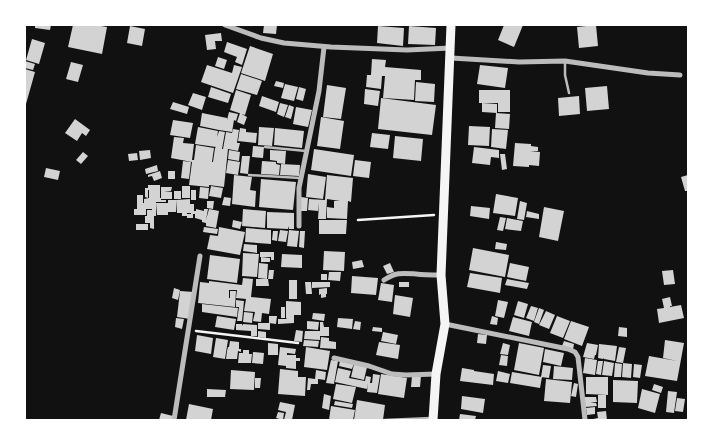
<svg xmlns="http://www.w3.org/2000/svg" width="713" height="445" viewBox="0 0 713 445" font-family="'Roboto Serif',serif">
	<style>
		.building { fill: #d3d3d3 }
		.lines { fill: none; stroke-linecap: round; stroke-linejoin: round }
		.path { stroke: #f5f5f5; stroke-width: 2.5 }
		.service { stroke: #bcbcbc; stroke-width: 2.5 }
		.minor { stroke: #bcbcbc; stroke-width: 5 }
		.trunk { stroke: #f5f5f5; stroke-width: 9 }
	</style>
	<rect width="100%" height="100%" fill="#111"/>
	<path class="building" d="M35,25H51L50,30L35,28Z
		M73,25H95L107,27L102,54L68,47Z
		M264,25H277L276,34L263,33Z
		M504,25H523L514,47L498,40Z
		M596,25L598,46L579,48L577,27Z
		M130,26L145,29L142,46L127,43Z
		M378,26L404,28L403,46L377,43Z
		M409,26L436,28L435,45L408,44Z
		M221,33L222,41H215L216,49L207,50L205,35Z
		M32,39L45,43L39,64L26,60Z
		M227,42L247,49L242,65L235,62L237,57L224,52Z
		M250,46L273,54L265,81L241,73Z
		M218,57L227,60L224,69L215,66Z
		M372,59L386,60L385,67L421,70V80H415L414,100L383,98L385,76H382L381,89L366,87L367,75H371Z
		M25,61L35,64L33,70L25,68Z
		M71,62L83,65L78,82L66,79Z
		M207,65L232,73L234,65L242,67L233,93L201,82Z
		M480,65L508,68L505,88L477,84Z
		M25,69L35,72L26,104H25Z
		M241,74L262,81L257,95L236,89Z
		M276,81L284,83L283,88L274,86Z
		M416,82L435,84L434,102L415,101Z
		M285,84L298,87L294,101L281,98Z
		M327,85L346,88L341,119L323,117Z
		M607,86L609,109L587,111L585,88Z
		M211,87L231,94L228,103L208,97Z
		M299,87L306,89L303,101L296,99Z
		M365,89L380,91L378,106L364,104Z
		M236,90L251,95L245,115L230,110Z
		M479,90H510V112H498V103H479Z
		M193,93L206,97L202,110L188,105Z
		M262,96L279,102L276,112L259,106Z
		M579,96L580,114L559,116L558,98Z
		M381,98L436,105L432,135L378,129Z
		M173,102L189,107L187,114L170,109Z
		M280,103L288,105L284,117L277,114Z
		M482,103L497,104V113L482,112Z
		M289,105L294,107L291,119L285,117Z
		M296,107L312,110L308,127L293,124Z
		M229,112L238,114L236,121L234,120L232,132L219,130L221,121L219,130L200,126L202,113L227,118V120Z
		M240,113L247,117L244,125L237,122Z
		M496,113L510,114L509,129L495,128Z
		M321,117L344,121L340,149L317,146Z
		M75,119L90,130L86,136L82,133L77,141L65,133Z
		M173,120L193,123L190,138L170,135Z
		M469,126L490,127L489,146L468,145Z
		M198,127L218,131L217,137L219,131L225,132L222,149H223L226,132L232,133L233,129L239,130L237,143H240L238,151L228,149L224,187L209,185V187L189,185L192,162L171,158L174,137L184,138L183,143L194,144L192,160H194L196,145L214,148L212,162H213L215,148L216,147L195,144Z
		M259,127L274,128L272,146L258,145Z
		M240,128L246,129V132L257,133L256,143L238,141Z
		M275,128L304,131L302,148L274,145Z
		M492,129L508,130L506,149L491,147Z
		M372,133L390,135L388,149L370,147Z
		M395,136L423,139L421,161L393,158Z
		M515,143L531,144V146L538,147V151H530L540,152L539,166L529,165V167L513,166Z
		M253,146L264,147L263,158L252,157Z
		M474,147L499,150V158L491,157L490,165L472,163Z
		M314,149L354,155L351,176L311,170Z
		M150,150L151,158L140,160L139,151Z
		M229,150L240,152L239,161L228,159Z
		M270,150L286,151L285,164L277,163V161L270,160Z
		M83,152L88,156L81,164L76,160Z
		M137,153L138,160L129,161L128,154Z
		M500,154H505L507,169L502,170Z
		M242,156H250L248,174L240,173Z
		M228,160L240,162L238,175L226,173Z
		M355,160L371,162L369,178L353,176Z
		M183,161L191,162L189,179L181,178Z
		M262,161L276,162V164L280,165L279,175L261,174Z
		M281,164L300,165L299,176L280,175Z
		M157,165L158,171L146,174L145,169Z
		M46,168L60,171L58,180L44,177Z
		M160,171L162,178L154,181L152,176L148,177V175Z
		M168,171H175V179H168Z
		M308,174L326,177L323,199L306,197Z
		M234,175L252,177L250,190L256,191L255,207L232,204Z
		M327,175L353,178L351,202L348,201L347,219L327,218V207L334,208V201H340L327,199L326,219H318L319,203L318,211L308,210L309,199L325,200Z
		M688,175V191H685L681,177Z
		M261,179L296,182L293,210L259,207Z
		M148,185H160V198H161V200H166V202H156V216H154V229L150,228V223H145V216H147V210H152V209H146V215H134V209H137V195H143V203H144V199L149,198V190H148V198L145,197V188H148Z
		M182,186H190V198H182Z
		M211,186L223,188L221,198L209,196Z
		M161,187H172L171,191H164L172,192V199H161Z
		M200,187L209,188L208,199L199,198Z
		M191,190H196V200H191Z
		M174,191H181V199H174Z
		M496,194L518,198L515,216L493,213Z
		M224,197L231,198L230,206L222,205Z
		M301,197L308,198L307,211H300Z
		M190,199V204H194V211H196V209L204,211V209H208L206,220L209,209L219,211L216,228L206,226V223L202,222V220L195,218V214H193V218H187V214H191V213H187V216H182V213H177L176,200Z
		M168,200H176V212H168V215H157L156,203H168Z
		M207,201H214L213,209L207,208Z
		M520,201L527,203L524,220L517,219Z
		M471,206L490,208L489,219L470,216Z
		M544,207L564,211L558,241L539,237Z
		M243,209L266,211L265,228L242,226Z
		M527,211L539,214V219L526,217Z
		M267,212L294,213V229H289L288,226V229L267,228Z
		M500,217L506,218L503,231L497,230Z
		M507,218L523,221L521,231L505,229Z
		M233,220L242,222L240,229L232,227Z
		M319,220H347L346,234H319Z
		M136,224H148V230H136Z
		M204,227L218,229L217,234L203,232Z
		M219,227L245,232L240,255L207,249L210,235L218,236Z
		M246,228L271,230V244L245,242Z
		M280,230L288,231L286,242L278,241Z
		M289,230L299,231L297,247L287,246Z
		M273,231H278L277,241L272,240Z
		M300,231H305L304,248L299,247Z
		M496,242L507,244L506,250L495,249Z
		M244,244L257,245V253L243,251Z
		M473,248L509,255L505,277L469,270Z
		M324,251L345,252L344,271L323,270Z
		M260,252H274V260H271V257H260Z
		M243,253L259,254L257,277L242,276Z
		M282,254L302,255V268L281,267Z
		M210,255L240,259L237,283L207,279Z
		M261,257L270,258V262H261Z
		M362,260L364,267L353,269L352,262Z
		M259,263L268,264L267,279L258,278Z
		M390,263L394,272L387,274L383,266Z
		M510,263L529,267L526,281L507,277Z
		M269,270H274L273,279H268Z
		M673,270L675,284L664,285L662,271Z
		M329,272H341L340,281L328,280Z
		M470,273L502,278L500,293L467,287Z
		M321,274H327V280H321Z
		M352,276L378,278L376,295L351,293Z
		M243,278L253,279L251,297L271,299L269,314L262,313L261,322L253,321L255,312L244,311L246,299L236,298L237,290H229V298H230V291H236L235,307L198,303L200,282L209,283V281L242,285Z
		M256,279H268L269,286H256Z
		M507,279L529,283L527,289L505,285Z
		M289,280H297V299H289Z
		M305,282H311L312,294H306Z
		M312,282H330V287L312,288Z
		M399,282H409V287H399Z
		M381,283L394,285L392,302L378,300Z
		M174,288L180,290L178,300L172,298Z
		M327,288V294H326V297L321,298V294L319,295V289Z
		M180,291L194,292L190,319L177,317Z
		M395,295L413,298L410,317L393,314Z
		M670,297L672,306H670V307L681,305L684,318L659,323L657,309L664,308L662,299Z
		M236,300L244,301L242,321H237L239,307H236Z
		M498,300L508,302L504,318L495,316Z
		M286,301L301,302V315H294V323L278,324V319H287L286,318Z
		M518,301L528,304L524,318L514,315Z
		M202,304L238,308L237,317L202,312Z
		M531,306L538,308L534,321L526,318Z
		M281,307H285V318H281Z
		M539,308L544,310L539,324L534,322Z
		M546,311L555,315L549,329L539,325Z
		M244,312L253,313L252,323L243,322Z
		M313,313L325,314L324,321L312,319Z
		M217,316L236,319L234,330L215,327Z
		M269,316H277L276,324L269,323Z
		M492,316L498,318L497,325L490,324Z
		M557,316L570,321L563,338L550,333Z
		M513,317L532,322L529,336L509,331Z
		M176,318L184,319L182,329L175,327Z
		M338,318L353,319L352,329L337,327Z
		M307,321L319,322L318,330L307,329Z
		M355,321L361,322L360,330L353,329Z
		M571,321L589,327L582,346L564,339Z
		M320,322H323L324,327H329V336H320V340L304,339L305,331H320Z
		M258,323H270V330L258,329Z
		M236,324H242L243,326V324L257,325V336H251V331L236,330Z
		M373,327L382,328V332L372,331Z
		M619,327L627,328V337L618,336Z
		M296,330L303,331L302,342L294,341Z
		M258,331L266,332V338L258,337Z
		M383,332L398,335L396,344L381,341Z
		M478,334L487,335L486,344L477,343Z
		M197,335L213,338L211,354L195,351Z
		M321,337L329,338V341L336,342V349L320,348Z
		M216,338L228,340L225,359L213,357Z
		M304,340L319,341L318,347L303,346Z
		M665,340L684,343L677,381L645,376L649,356L677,361L663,358Z
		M230,341L239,342V349H241V352L238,351L237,359H226L227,351L228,347H229Z
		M564,341L574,344L573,350L562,346Z
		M379,342L400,345L398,359L376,355Z
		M268,343L278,344V355H268Z
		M503,343L510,345L508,355L500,354Z
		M519,343L544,348L539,375L514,370Z
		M587,343L598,345L596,355H595L594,359L583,357Z
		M599,344L617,346L615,361L604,359V358L603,359L598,358Z
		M280,347L296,349L295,354L287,353V355H296V358H300V361H296V369L286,368V366L278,365Z
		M306,347L330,351L327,370L304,367Z
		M619,347L626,348L623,363L616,362Z
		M545,349L564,353L561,366L543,362Z
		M243,350H249V354H252L251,363H238L239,353H243Z
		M253,352L264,353L263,364L252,363Z
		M501,355L508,356L507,366L499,365Z
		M585,358L597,360L595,375L583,373Z
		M331,360L338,361L334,384L326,383Z
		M340,360L354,363L352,369L339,366Z
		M598,361H603L601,375L596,374Z
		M604,361L614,363L612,376L602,375Z
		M615,363L622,364L621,377H614Z
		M623,363L632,364L631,378L622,377Z
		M354,364L367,367L364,380L351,377Z
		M634,364L642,365L640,378L633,377Z
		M543,365L551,366L549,378L541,377Z
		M554,366L573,368L572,380L553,379Z
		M338,368L351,371L349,378L365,381L366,376L371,377L370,383H372L373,374L380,375L377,393L367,392L368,383L367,389L335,382Z
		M462,368L474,370V371L494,374L493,385L460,381Z
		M280,369L298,371V377H306L305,396L278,394Z
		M231,370L255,372L254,390L230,389Z
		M316,370L326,372L325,380L318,379V384H311L310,390H307L308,378L315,379Z
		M498,371L510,374L508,383L496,381Z
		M512,372L542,377L540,388L510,383Z
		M381,374L407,378L404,398L378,394Z
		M412,376H421L420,387H411Z
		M586,377H608V395L586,394Z
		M255,378H261L260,388H255Z
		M546,379L572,382L570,403L544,401Z
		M613,380L638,381L637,403L613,402Z
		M574,383L578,384L576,397L571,396Z
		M336,384L356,387L352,403L333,399Z
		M654,384L663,387L661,393L652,390Z
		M207,389L226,390L225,397H207Z
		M642,389L660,394L655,413L638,408Z
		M668,391L677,392L674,413L666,412Z
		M324,394L331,396L329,410L322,408Z
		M598,395H606V408H598Z
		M462,396L485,399L483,413L461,409Z
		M584,397H596L597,402H590L596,403L597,406L585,407Z
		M677,398L685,399L683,412L675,411Z
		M357,400L385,405L383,420H354Z
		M335,401L353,404L352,408L334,405Z
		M280,402L295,405L292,420H284L286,412L278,410Z
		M189,404L213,409L211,420H186Z
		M331,406L355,410L353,420H329Z
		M595,407V414L587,415L586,408Z
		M606,411L607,420H593V419L598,418L597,412Z
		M278,412L284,413L283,420L276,418Z
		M161,413L173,416L172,420H159Z
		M460,414L476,416L475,420H459Z"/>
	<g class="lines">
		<path class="path" d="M358,220L434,215
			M196,331L298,343"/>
		<path class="service" d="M565,62V75L569,93
			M265,147L306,151
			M249,175L300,178
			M385,420L431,418"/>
		<path class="minor" d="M225,25L261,38L284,43L331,47L407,50L451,48
			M451,58L519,62L565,61L648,73L680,75
			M299,226V188L319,91L324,47
			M384,280C396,272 402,273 416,274C424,275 433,275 441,275
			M445,324L568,349L575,352L578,357L585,420
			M334,358L369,366L392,374L406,375L436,374
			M174,420L200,256"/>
		<path class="trunk" d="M433,420L436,374L445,324L441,275L451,25"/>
	</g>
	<rect width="713" height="445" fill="none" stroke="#ffffff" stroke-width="52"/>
</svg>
